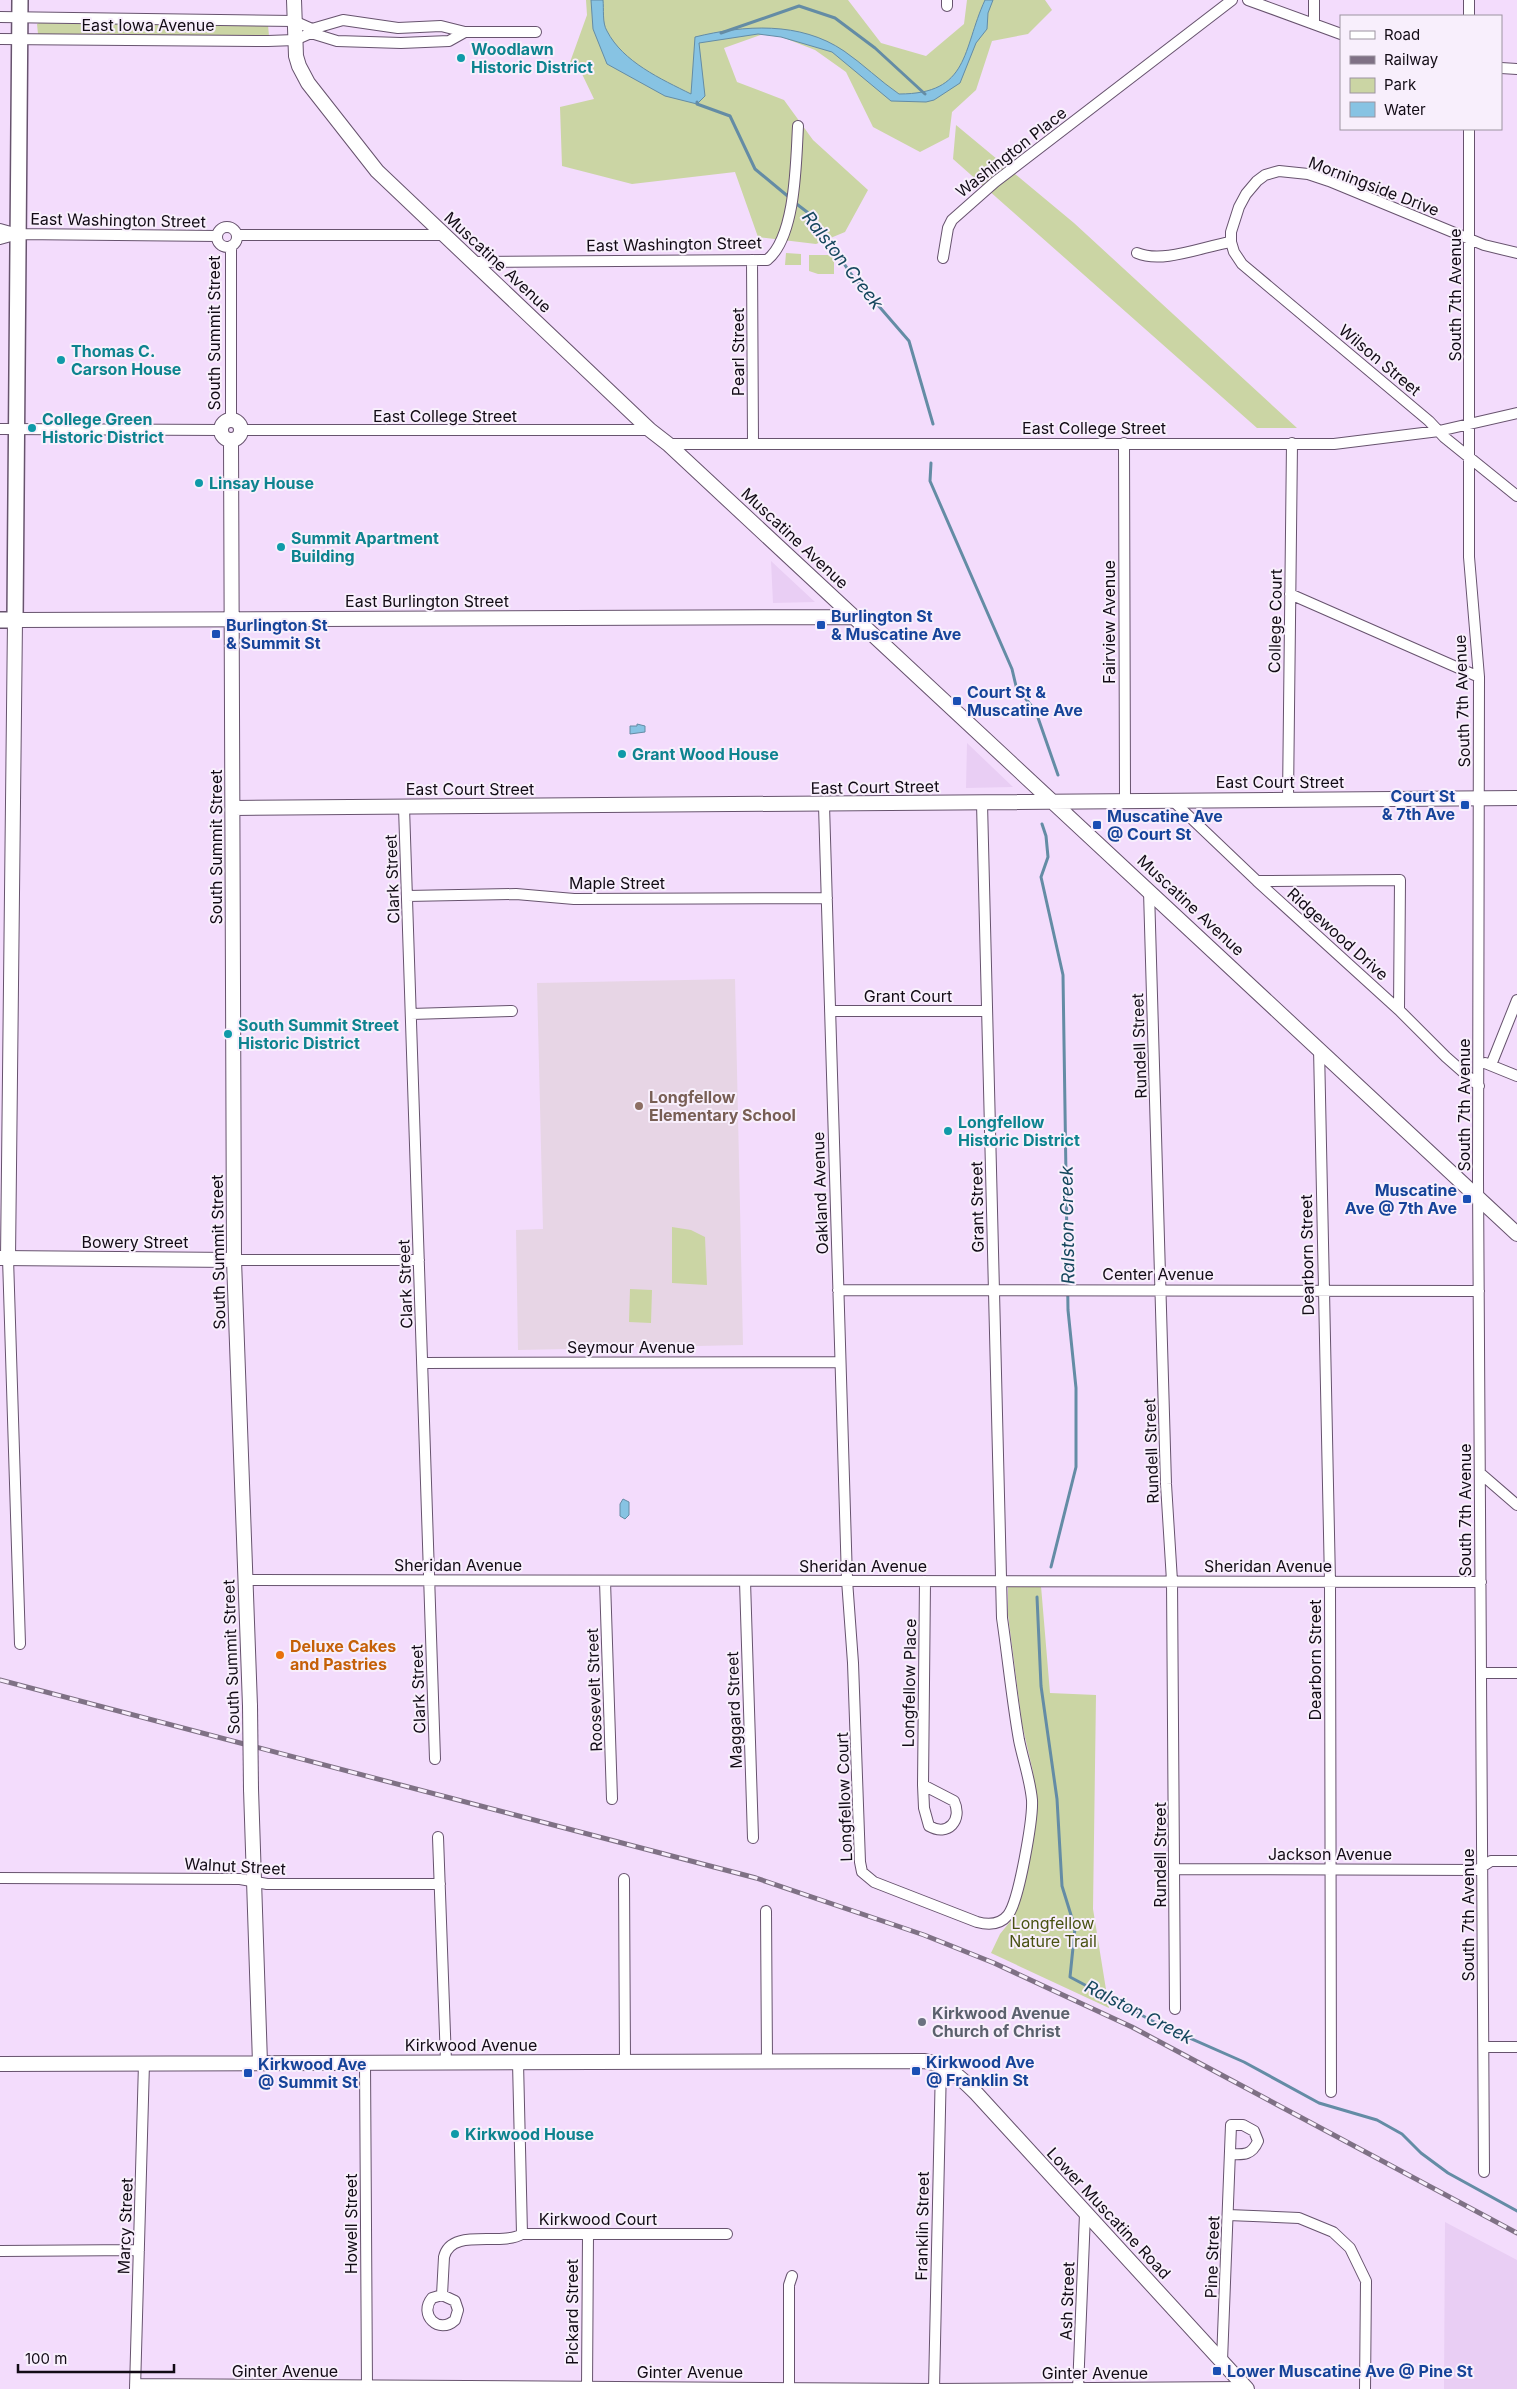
<svg xmlns="http://www.w3.org/2000/svg" width="1517" height="2389" viewBox="0 0 1517 2389" font-family="Inter,sans-serif">
	<style>
		.built { fill: #e9cef4 }
		.education { fill: #e7d5e5 }
		.green { fill: #cbd5a4 }
		.water { fill: #87c3e3; stroke: #648ca5 }
		.lines { fill: none; stroke-linecap: round; stroke-linejoin: round }
		.stream { stroke: #648ca5; stroke-width: 3 }
		.street-casing { stroke: #67536e; stroke-width: 12 }
		.secondary-casing { stroke: #67536e; stroke-width: 16 }
		.primary-casing { stroke: #67536e; stroke-width: 18 }
		.street { stroke: #fff; stroke-width: 10 }
		.secondary { stroke: #fff; stroke-width: 14 }
		.primary { stroke: #fff; stroke-width: 15 }
		.rail-casing { stroke: #7f7185; stroke-width: 5 }
		.rail { stroke: #f8effc; stroke-width: 3; stroke-dasharray: 9; stroke-linecap: butt }
		.secondary-bridge-casing { stroke: #67536e; stroke-width: 16; stroke-linecap: butt }
		.secondary-bridge { stroke: #fff; stroke-width: 14 }
		.culture-dot { fill: #0f9aa8; stroke: #f8effc; stroke-width: 2 }
		.transit-dot { fill: #1a4fb4; stroke: #f8effc; stroke-width: 2 }
		.education-dot { fill: #8d6e63; stroke: #f8effc; stroke-width: 2 }
		.food-dot { fill: #e8710a; stroke: #f8effc; stroke-width: 2 }
		.worship-dot { fill: #6b7280; stroke: #f8effc; stroke-width: 2 }
		.labels { text-anchor: middle; dominant-baseline: central; stroke-width: 4; stroke-linejoin: round; paint-order: stroke }
		.street-label { font-size: 16px; fill: #120b15; stroke: #f8effc }
		.culture-label { font-size: 16px; font-weight: bold; fill: #0d838f; stroke: #f8effc; text-anchor: start }
		.transit-label { font-size: 16px; font-weight: bold; fill: #164399; stroke: #f8effc; text-anchor: start }
		.education-label { font-size: 16px; font-weight: bold; fill: #785e54; stroke: #f8effc; text-anchor: start }
		.food-label { font-size: 16px; font-weight: bold; fill: #c56008; stroke: #f8effc; text-anchor: start }
		.park-label { font-size: 16px; fill: #485111; stroke: #f8effc }
		.worship-label { font-size: 16px; font-weight: bold; fill: #5b616d; stroke: #f8effc; text-anchor: start }
		.water-label { font-size: 18px; font-style: italic; fill: #16475e; stroke: #f8effc }
	</style>
	<rect width="100%" height="100%" fill="#f3dcfc"/>
	<path class="built" d="M771,561L815,602L773,603Z
		M967,743L1013,787L966,788Z
		M1445,2222L1517,2260V2389H1444Z"/>
	<path class="education" d="M735,979L743,1345L518,1350L516,1230L543,1229L537,983Z"/>
	<path class="green" d="M586,0H848L881,43L926,56L964,24L967,0H1045L1052,10L1028,34L992,41L976,90L952,112L949,137L920,152L873,127L846,72L815,50L769,32L724,48L737,82L784,100L813,140L868,190L845,232L816,244L758,237L735,172L632,184L562,166L560,107L594,99L582,74L569,65L587,15Z
		M39,23L268,25L269,36L264,37L38,34L37,24Z
		M956,125L1074,223L1297,428H1257L953,159Z
		M786,253L801,254V265H785Z
		M809,255H834V274H818L809,271Z
		M672,1227L691,1230L705,1237L707,1285L672,1283Z
		M630,1289L652,1290L651,1323L629,1322Z
		M1041,1586L1050,1693L1096,1695L1093,1909L1109,2008L991,1953L1000,1934L1009,1923L1016,1908L1033,1839L1036,1803L1033,1772L1022,1724L1008,1615V1587Z"/>
	<path class="water" d="M591,0H603C604,9 602,23 607,31C623,62 661,79 691,94L695,37C744,25 800,21 844,51C863,64 880,81 899,94C970,94 962,50 985,0H993L988,13L987,29L976,43L960,83L934,100L926,102L891,101L832,52L781,37L758,34L699,43L705,96L697,104L665,96L607,64L593,29Z
		M637,724L645,726V732L630,734V726H637Z
		M623,1499L629,1502V1515L625,1519L620,1516V1504Z"/>
	<g class="lines">
		<path class="stream" d="M721,33L799,6L835,18L875,48L925,94
			M697,102V104L730,116L755,169L790,198
			M794,202L811,215L851,274L909,341L933,424
			M931,463L930,481L1012,669L1016,686L1036,712L1058,775
			M1042,824L1046,836L1048,857L1041,877L1063,975L1068,1310L1076,1388V1467L1051,1567
			M1037,1597L1041,1686L1057,1799L1062,1886L1075,1928L1070,1977L1160,2025L1244,2062L1319,2103L1377,2120L1402,2134L1421,2153L1448,2173L1517,2211"/>
		<defs>
			<path id="street" d="M947,0V6
				M1248,0L1341,34
				M1314,0V24
				M1469,16V0
				M0,17L294,21L312,29L343,20L398,28L441,26L465,32H536
				M0,39L268,41L295,40L311,33L337,41L401,43L449,41L465,32
				M1501,68L1517,69
				M1469,129V557L1479,677L1478,1180L1484,2172
				M217 237a10 10 0 1 1 20 0a10 10 0 1 1-20 0Z
				M0,229L18,234L217,236
				M237,235H443
				M0,239L18,234
				M231,246V420
				M1137,253C1163,264 1204,246 1231,242
				M1517,253L1484,245L1329,181L1308,174L1279,171L1265,175L1257,181L1246,194L1239,207L1231,232V242L1234,252L1242,264L1429,421L1444,437L1517,496
				M943,258L948,228L952,220L995,182L1232,0
				M752,260L753,444
				M473,262L767,260C796,237 796,161 798,126
				M0,429L222,430
				M241,430H650
				M1124,443L1125,800
				M668,444H1334L1439,431L1517,413
				M1290,594L1479,677
				M1288,799L1292,443
				M1172,800L1257,881L1400,880L1399,1010L1446,1057L1479,1086
				M824,805L847,1580L853,1663L860,1862L862,1872L874,1882L977,1922C988,1925 1000,1925 1008,1915C1019,1901 1033,1819 1032,1800C1030,1779 1023,1760 1019,1740C1012,1700 1008,1659 1002,1618L982,803
				M404,807L435,1759
				M1257,881L1399,1010
				M1149,891L1166,1484L1172,1581L1175,2009
				M407,896L516,894L574,899L827,898
				M830,1011H987
				M411,1014L512,1011
				M1319,1048L1330,1582L1331,2092
				M1485,1063L1517,1076
				M1491,1065L1517,1000
				M8,1258L20,1644
				M234,1260H419
				M838,1290L1479,1291
				M422,1363L840,1362
				M1480,1473L1517,1505
				M246,1580L1481,1582
				M605,1581L612,1799
				M745,1581L753,1838
				M1481,1673H1517
				M923,1785L954,1801C963,1820 948,1837 929,1826L924,1808L923,1785L925,1581
				M438,1837L446,2062
				M1175,1869L1477,1870L1491,1861H1517
				M0,1878L240,1879L267,1884H440
				M624,1879L625,2062
				M766,1911L767,2061
				M1484,2047H1517
				M518,2062L522,2234
				M365,2063L367,2386
				M1228,2215L1299,2218L1333,2232L1350,2248L1366,2281L1365,2389
				M522,2234H727
				M0,2251L139,2250
				M442,2295L455,2301L458,2310L455,2320C439,2335 418,2315 432,2298L442,2295L444,2257C451,2227 501,2247 522,2234
				M1222,2361L1231,2125H1243L1254,2131L1258,2141C1252,2155 1244,2155 1230,2154
				M135,2384L934,2389L1245,2387
				M135,2389L144,2063
				M587,2389L588,2234
				M789,2389V2285L792,2276
				M934,2389L941,2064
				M1078,2389L1085,2214"/>
			<path id="secondary" d="M294,0L296,56L299,66L308,83L377,171L650,430L668,444L1517,1234
				M221 430a10 10 0 1 1 20 0a10 10 0 1 1-20 0Z
				M231,440L234,1260L250,1706
				M234,808L1517,798
				M0,1258L234,1260
				M8,1258L15,620L854,617
				M251,1789L260,2063
				M0,2064L924,2061C947,2064 960,2077 976,2093L1247,2389"/>
			<path id="primary" d="M0,620H15L20,0"/>
		</defs>
		<use href="#street" class="street-casing"/>
		<use href="#secondary" class="secondary-casing"/>
		<use href="#primary" class="primary-casing"/>
		<use href="#street" class="street"/>
		<use href="#secondary" class="secondary"/>
		<use href="#primary" class="primary"/>
		<defs>
			<path id="rail" d="M0,1680L756,1878L924,1935L994,1963L1132,2027L1517,2233"/>
		</defs>
		<use href="#rail" class="rail-casing"/>
		<use href="#rail" class="rail"/>
		<defs>
			<path id="secondary-bridge" d="M250,1706L251,1789"/>
		</defs>
		<use href="#secondary-bridge" class="secondary-bridge-casing"/>
		<use href="#secondary-bridge" class="secondary-bridge"/>
	</g>
	<g class="culture-dot">
		<circle cx="461" cy="58" r="5"/>
		<circle cx="61" cy="360" r="5"/>
		<circle cx="32" cy="428" r="5"/>
		<circle cx="199" cy="483" r="5"/>
		<circle cx="281" cy="547" r="5"/>
		<circle cx="622" cy="754" r="5"/>
		<circle cx="228" cy="1034" r="5"/>
		<circle cx="948" cy="1131" r="5"/>
		<circle cx="455" cy="2134" r="5"/>
	</g>
	<g class="transit-dot">
		<rect x="816" y="620" width="10" height="10" rx="2.5"/>
		<rect x="211" y="629" width="10" height="10" rx="2.5"/>
		<rect x="952" y="696" width="10" height="10" rx="2.5"/>
		<rect x="1460" y="800" width="10" height="10" rx="2.5"/>
		<rect x="1092" y="820" width="10" height="10" rx="2.5"/>
		<rect x="1462" y="1194" width="10" height="10" rx="2.5"/>
		<rect x="911" y="2066" width="10" height="10" rx="2.5"/>
		<rect x="243" y="2068" width="10" height="10" rx="2.5"/>
		<rect x="1212" y="2366" width="10" height="10" rx="2.5"/>
	</g>
	<circle class="education-dot" cx="639" cy="1106" r="5"/>
	<circle class="food-dot" cx="280" cy="1655" r="5"/>
	<circle class="worship-dot" cx="922" cy="2022" r="5"/>
	<g class="labels">
		<g class="street-label">
			<text x="148" y="25">East Iowa Avenue</text>
			<text transform="translate(1011 152) rotate(-38)">Washington Place</text>
			<text transform="translate(1374 186) rotate(21)">Morningside Drive</text>
			<text transform="translate(118 220) rotate(1)">East Washington Street</text>
			<text transform="translate(674 244) rotate(-1)">East Washington Street</text>
			<text transform="translate(498 262) rotate(43)">Muscatine Avenue</text>
			<text transform="translate(1455 295) rotate(-90)">South 7th Avenue</text>
			<text transform="translate(214 333) rotate(-90)">South Summit Street</text>
			<text transform="translate(738 352) rotate(-90)">Pearl Street</text>
			<text transform="translate(1380 360) rotate(40)">Wilson Street</text>
			<text x="445" y="416">East College Street</text>
			<text x="1094" y="428">East College Street</text>
			<text transform="translate(795 538) rotate(43)">Muscatine Avenue</text>
			<text x="427" y="601">East Burlington Street</text>
			<text transform="translate(1275 621) rotate(-89)">College Court</text>
			<text transform="translate(1109 622) rotate(-90)">Fairview Avenue</text>
			<text transform="translate(1462 701) rotate(-92)">South 7th Avenue</text>
			<text x="1280" y="782">East Court Street</text>
			<text transform="translate(875 787) rotate(-1)">East Court Street</text>
			<text x="470" y="789">East Court Street</text>
			<text transform="translate(216 847) rotate(-90)">South Summit Street</text>
			<text transform="translate(392 879) rotate(-92)">Clark Street</text>
			<text x="617" y="883">Maple Street</text>
			<text transform="translate(1191 905) rotate(43)">Muscatine Avenue</text>
			<text transform="translate(1338 934) rotate(42)">Ridgewood Drive</text>
			<text x="908" y="996">Grant Court</text>
			<text transform="translate(1139 1046) rotate(-92)">Rundell Street</text>
			<text transform="translate(1464 1105) rotate(-90)">South 7th Avenue</text>
			<text transform="translate(820 1193) rotate(-92)">Oakland Avenue</text>
			<text transform="translate(977 1207) rotate(-91)">Grant Street</text>
			<text x="135" y="1242">Bowery Street</text>
			<text transform="translate(218 1252) rotate(-91)">South Summit Street</text>
			<text transform="translate(1307 1255) rotate(-91)">Dearborn Street</text>
			<text x="1158" y="1274">Center Avenue</text>
			<text transform="translate(405 1284) rotate(-92)">Clark Street</text>
			<text x="631" y="1347">Seymour Avenue</text>
			<text transform="translate(1151 1451) rotate(-92)">Rundell Street</text>
			<text transform="translate(1465 1510) rotate(-90)">South 7th Avenue</text>
			<text x="458" y="1565">Sheridan Avenue</text>
			<text x="863" y="1566">Sheridan Avenue</text>
			<text x="1268" y="1566">Sheridan Avenue</text>
			<text transform="translate(231 1657) rotate(-92)">South Summit Street</text>
			<text transform="translate(1315 1660) rotate(-90)">Dearborn Street</text>
			<text transform="translate(909 1683) rotate(-89)">Longfellow Place</text>
			<text transform="translate(418 1689) rotate(-92)">Clark Street</text>
			<text transform="translate(594 1690) rotate(-92)">Roosevelt Street</text>
			<text transform="translate(734 1710) rotate(-92)">Maggard Street</text>
			<text transform="translate(844 1797) rotate(-92)">Longfellow Court</text>
			<text x="1330" y="1854">Jackson Avenue</text>
			<text transform="translate(1160 1855) rotate(-90)">Rundell Street</text>
			<text transform="translate(235 1866) rotate(3)">Walnut Street</text>
			<text transform="translate(1468 1915) rotate(-90)">South 7th Avenue</text>
			<text x="471" y="2045">Kirkwood Avenue</text>
			<text transform="translate(1109 2213) rotate(47)">Lower Muscatine Road</text>
			<text x="598" y="2219">Kirkwood Court</text>
			<text transform="translate(351 2224) rotate(-90)">Howell Street</text>
			<text transform="translate(125 2226) rotate(-88)">Marcy Street</text>
			<text transform="translate(922 2226) rotate(-89)">Franklin Street</text>
			<text transform="translate(1212 2257) rotate(-88)">Pine Street</text>
			<text transform="translate(1067 2301) rotate(-88)">Ash Street</text>
			<text transform="translate(572 2312) rotate(-90)">Pickard Street</text>
			<text x="285" y="2371">Ginter Avenue</text>
			<text x="690" y="2372">Ginter Avenue</text>
			<text x="1095" y="2373">Ginter Avenue</text>
		</g>
		<g class="culture-label">
			<text x="471" y="49">Woodlawn<tspan x="471" dy="18">Historic District</tspan></text>
			<text x="71" y="351">Thomas C.<tspan x="71" dy="18">Carson House</tspan></text>
			<text x="42" y="419">College Green<tspan x="42" dy="18">Historic District</tspan></text>
			<text x="209" y="483">Linsay House</text>
			<text x="291" y="538">Summit Apartment<tspan x="291" dy="18">Building</tspan></text>
			<text x="632" y="754">Grant Wood House</text>
			<text x="238" y="1025">South Summit Street<tspan x="238" dy="18">Historic District</tspan></text>
			<text x="958" y="1122">Longfellow<tspan x="958" dy="18">Historic District</tspan></text>
			<text x="465" y="2134">Kirkwood House</text>
		</g>
		<g class="transit-label">
			<text x="831" y="616">Burlington St<tspan x="831" dy="18">&amp; Muscatine Ave</tspan></text>
			<text x="226" y="625">Burlington St<tspan x="226" dy="18">&amp; Summit St</tspan></text>
			<text x="967" y="692">Court St &amp;<tspan x="967" dy="18">Muscatine Ave</tspan></text>
			<text x="1455" y="796" text-anchor="end">Court St<tspan x="1455" dy="18">&amp; 7th Ave</tspan></text>
			<text x="1107" y="816">Muscatine Ave<tspan x="1107" dy="18">@ Court St</tspan></text>
			<text x="1457" y="1190" text-anchor="end">Muscatine<tspan x="1457" dy="18">Ave @ 7th Ave</tspan></text>
			<text x="926" y="2062">Kirkwood Ave<tspan x="926" dy="18">@ Franklin St</tspan></text>
			<text x="258" y="2064">Kirkwood Ave<tspan x="258" dy="18">@ Summit St</tspan></text>
			<text x="1227" y="2371">Lower Muscatine Ave @ Pine St</text>
		</g>
		<g class="education-label">
			<text x="649" y="1097">Longfellow<tspan x="649" dy="18">Elementary School</tspan></text>
		</g>
		<g class="food-label">
			<text x="290" y="1646">Deluxe Cakes<tspan x="290" dy="18">and Pastries</tspan></text>
		</g>
		<g class="park-label">
			<text x="1053" y="1923">Longfellow<tspan x="1053" dy="18">Nature Trail</tspan></text>
		</g>
		<g class="worship-label">
			<text x="932" y="2013">Kirkwood Avenue<tspan x="932" dy="18">Church of Christ</tspan></text>
		</g>
		<g class="water-label">
			<text transform="translate(843 260) rotate(52)">Ralston Creek</text>
			<text transform="translate(1067 1225) rotate(-91)">Ralston Creek</text>
			<text transform="translate(1139 2012) rotate(27)">Ralston Creek</text>
		</g>
	</g>
	<rect x="1340" y="15" width="162" height="115" fill="#f8effc" stroke="#9c94a0"/>
	<rect x="1350" y="31" width="25" height="8" fill="#ffffff" stroke="#9c94a0"/>
	<text x="1384" y="40" font-size="15" fill="#120b15">Road</text>
	<rect x="1350" y="56" width="25" height="8" fill="#7f7185" stroke="#9c94a0"/>
	<text x="1384" y="65" font-size="15" fill="#120b15">Railway</text>
	<rect x="1350" y="78" width="25" height="15" fill="#cbd5a4" stroke="#9c94a0"/>
	<text x="1384" y="90" font-size="15" fill="#120b15">Park</text>
	<rect x="1350" y="102" width="25" height="15" fill="#87c3e3" stroke="#9c94a0"/>
	<text x="1384" y="115" font-size="15" fill="#120b15">Water</text>
	<path d="M18 2364v8h156v-8" fill="none" stroke="#120b15" stroke-width="2.5"/>
	<text x="25" y="2364" font-size="15" fill="#120b15" stroke="#f8effc" stroke-width="4" paint-order="stroke">100 m</text>
</svg>
